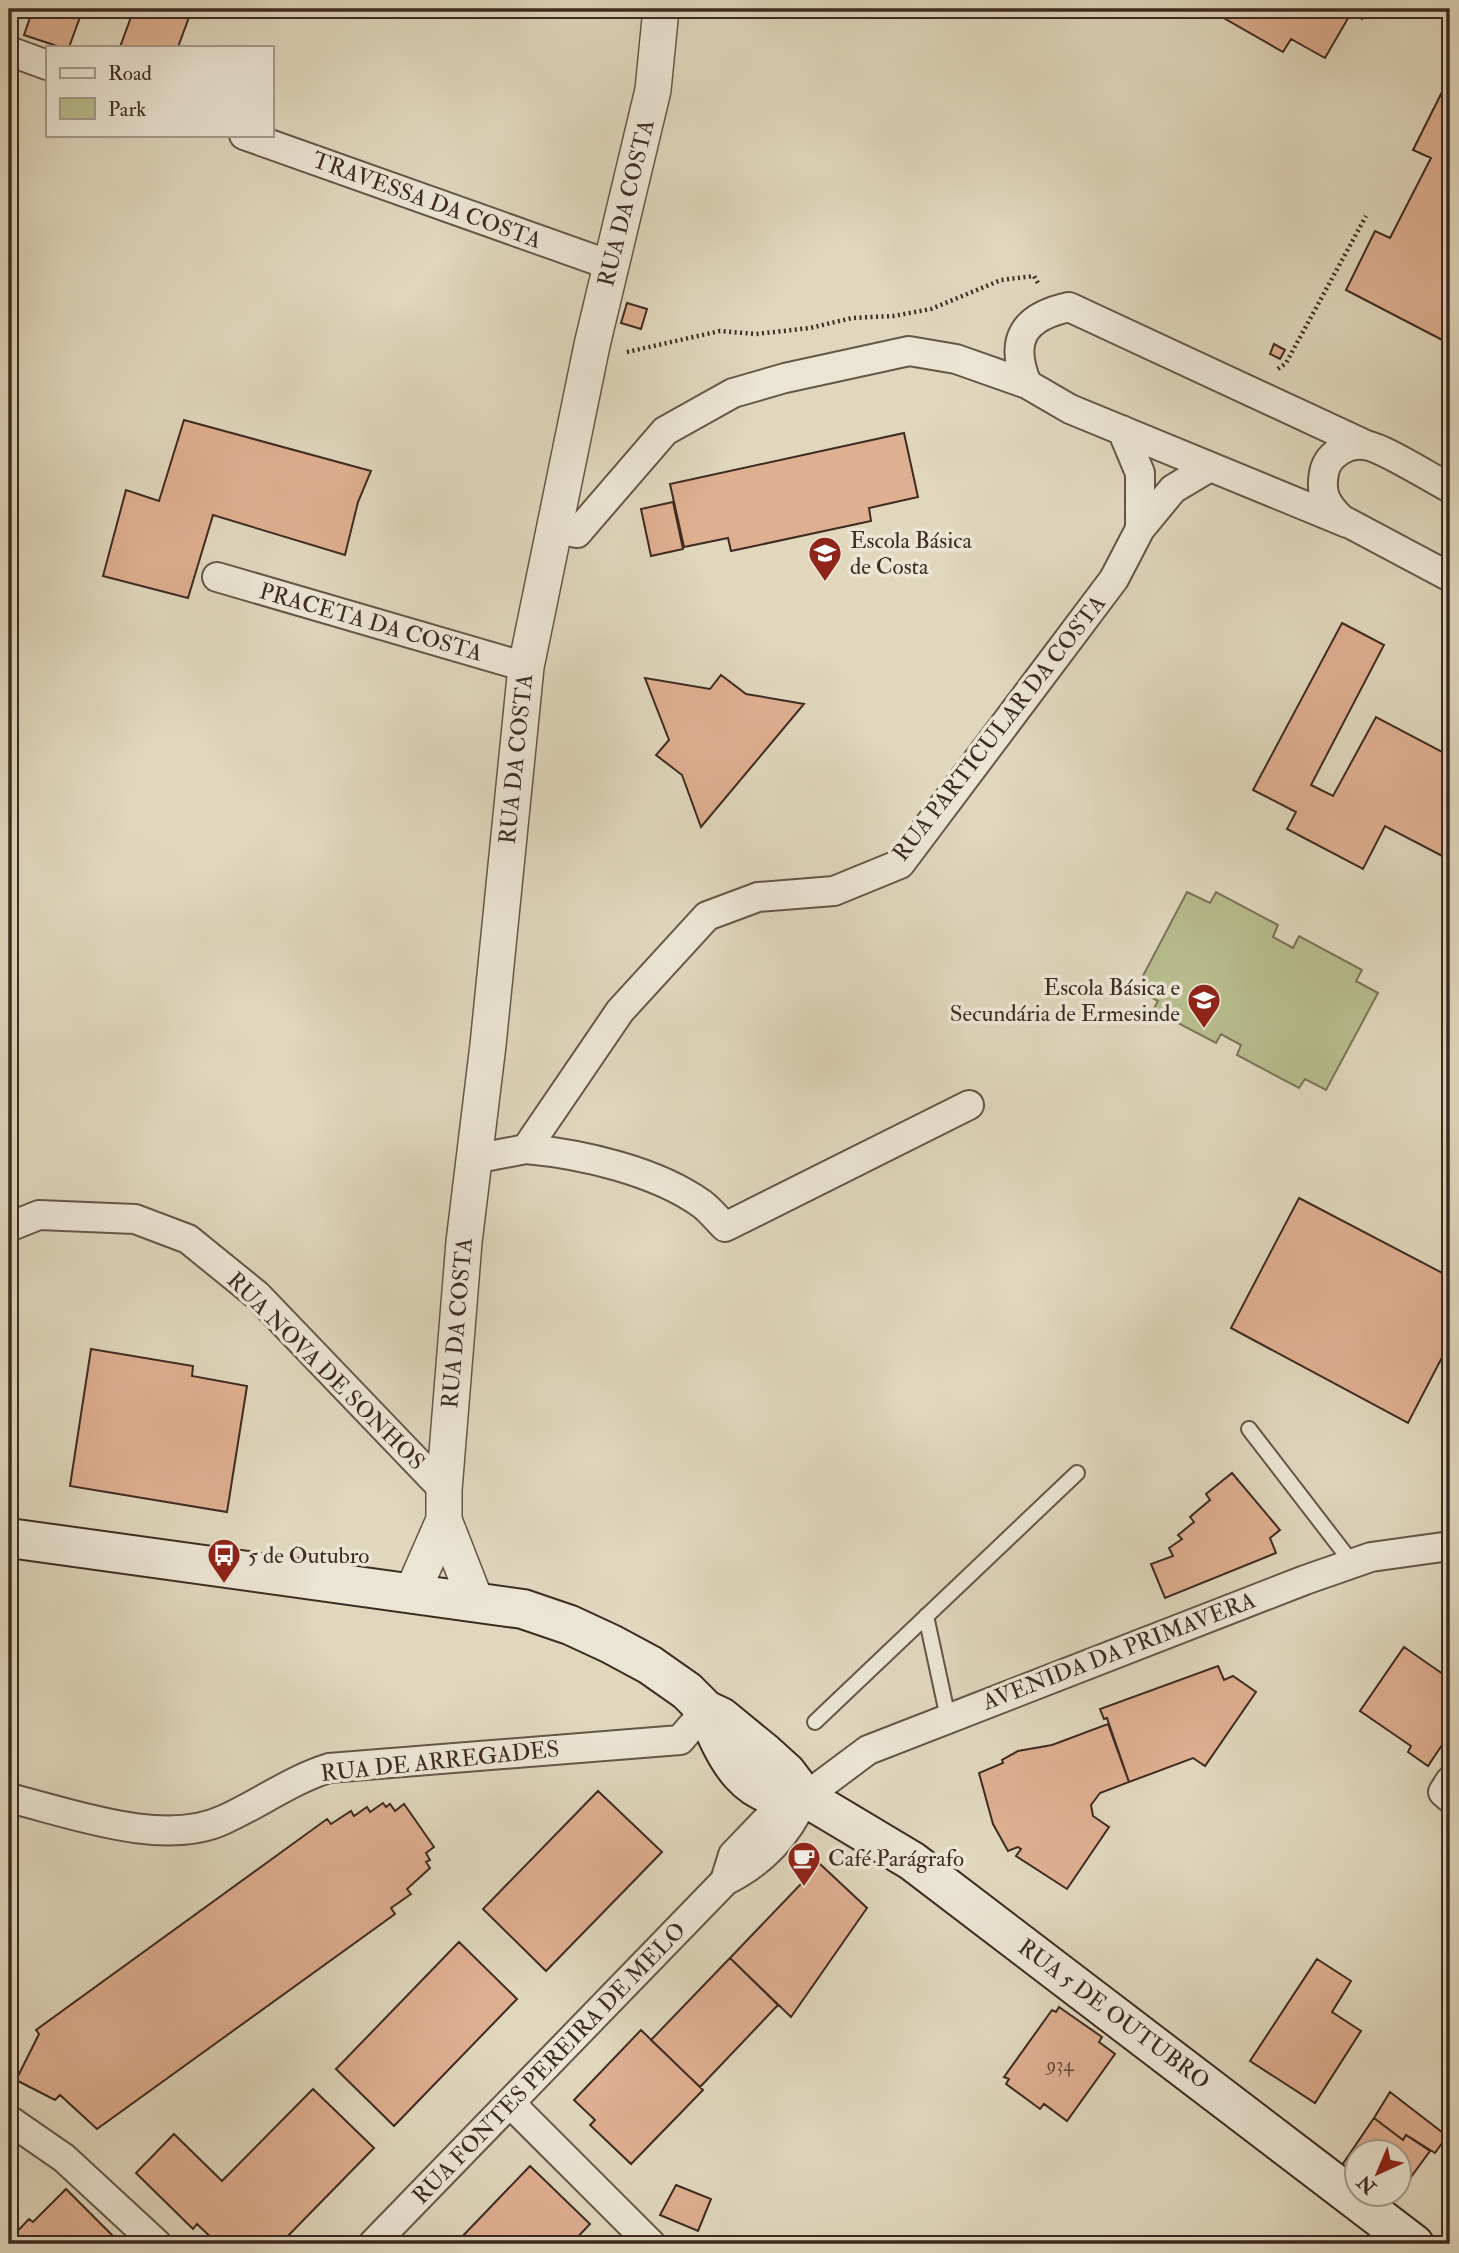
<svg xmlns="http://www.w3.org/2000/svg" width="1459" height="2253" viewBox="0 0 1459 2253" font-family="'IM FELL Double Pica',serif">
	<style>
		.green { fill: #b7bd8e; stroke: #7a7458; stroke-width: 2 }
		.building { fill: #dfaf91; stroke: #3e2b22; stroke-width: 2 }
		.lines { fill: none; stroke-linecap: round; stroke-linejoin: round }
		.service-casing { stroke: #665649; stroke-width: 18 }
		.minor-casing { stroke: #665649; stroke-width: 32 }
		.tertiary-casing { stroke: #665649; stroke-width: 38 }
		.secondary-casing { stroke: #3e2b22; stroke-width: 42 }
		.path { stroke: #3e2b22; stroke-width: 4.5; stroke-dasharray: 2 3.5; stroke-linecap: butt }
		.service { stroke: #ebe5d4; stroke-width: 14 }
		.minor { stroke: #ebe5d4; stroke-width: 28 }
		.tertiary { stroke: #ebe5d4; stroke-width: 35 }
		.secondary { stroke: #ebe5d4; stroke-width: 38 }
		.labels { text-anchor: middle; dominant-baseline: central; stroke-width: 7; stroke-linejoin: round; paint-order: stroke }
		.number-label { font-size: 19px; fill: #664c3e }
		.street-label { font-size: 23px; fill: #3e2b22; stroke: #ebe5d4 }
		.poi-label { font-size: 23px; fill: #3e2b22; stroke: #ebe5d4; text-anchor: start }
	</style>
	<rect width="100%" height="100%" fill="#e0d7bd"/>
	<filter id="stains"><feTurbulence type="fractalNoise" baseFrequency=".00286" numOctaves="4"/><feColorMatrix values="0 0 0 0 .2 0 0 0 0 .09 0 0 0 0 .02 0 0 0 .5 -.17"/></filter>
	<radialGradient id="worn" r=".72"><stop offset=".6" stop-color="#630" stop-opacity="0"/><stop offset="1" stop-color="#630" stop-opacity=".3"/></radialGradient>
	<path class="green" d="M1187,892L1210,903L1216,892L1278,925L1273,937L1293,948L1299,936L1362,970L1356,981L1378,993L1326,1090L1305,1079L1299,1088L1237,1055L1241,1045L1221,1034L1216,1043L1153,1010L1158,1001L1136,989Z"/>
	<path class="building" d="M33,9H83L69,47H60L24,35Z
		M134,9H192L178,47H120Z
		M1208,9H1368L1362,19L1351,13L1325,58L1291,39L1283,52Z
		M1449,78L1450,79V344L1346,290L1375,231L1390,238L1431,158L1413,150Z
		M627,303L647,309L641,329L621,323Z
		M1274,344L1285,350L1280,359L1270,354Z
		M184,420L371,471L358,502L345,555L213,515L188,598L103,576L126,490L159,501Z
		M904,433L918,497L869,508L871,521L731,551L728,538L684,547L670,484Z
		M673,502L683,549L651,556L641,509Z
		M1342,623L1384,645L1311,785L1333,796L1376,717L1450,756V860L1385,826L1363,869L1287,829L1296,812L1253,790Z
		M721,675L746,694L804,704L701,827L682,775L656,755L669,740L645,678L710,689Z
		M1299,1198L1450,1277V1342L1408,1423L1231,1328Z
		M91,1349L193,1366L192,1376L247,1386L227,1512L70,1486Z
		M1232,1473L1280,1530L1270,1538L1276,1553L1165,1598L1151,1564L1173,1556L1169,1548L1182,1539L1178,1535L1194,1522L1190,1517L1210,1500L1206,1494Z
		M1404,1647L1450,1679V1733L1428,1766L1408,1752L1411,1746L1360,1711Z
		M1218,1666L1224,1680L1233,1676L1256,1692L1205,1766L1193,1758L1129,1782L1107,1718L1104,1719L1100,1709Z
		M1108,1724L1129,1782L1100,1793L1091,1805L1093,1816L1109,1827L1067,1889L1016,1856L1021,1849L1018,1847L1008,1851L993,1824L979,1773L1003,1763L1002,1760L1018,1751L1052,1745Z
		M598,1791L662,1852L546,1971L483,1909Z
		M383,1803L386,1807L390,1804L395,1811L404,1804L434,1847L426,1853L430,1860L426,1862L430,1868L407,1889L411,1894L391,1908L395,1914L97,2129L60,2095L55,2100L16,2080L39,2034L36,2030L327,1819L331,1824L351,1811L354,1816L367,1807L370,1812Z
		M820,1864L867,1908L791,2017L730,1958Z
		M459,1942L517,1999L394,2126L336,2069Z
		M730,1958L778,2005L700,2087L651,2040Z
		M1317,1959L1351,1981L1332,2012L1361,2031L1315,2103L1250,2061Z
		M1059,2007L1102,2037L1099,2042L1115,2054L1067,2121L1044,2104L1040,2109L1006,2084L1009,2079L1004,2077L1052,2010L1056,2012Z
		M641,2030L703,2090L631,2164L590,2125L595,2120L574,2100Z
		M313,2089L374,2148L280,2244H218L197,2224L193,2229L136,2173L174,2134L222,2181Z
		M1390,2092L1447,2136L1435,2153L1406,2135L1403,2140L1374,2118Z
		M1374,2118L1403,2140L1406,2135L1430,2151L1400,2192V2152H1358V2177L1342,2165Z
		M530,2166L590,2224L571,2244H455Z
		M676,2185L711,2199L698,2231L660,2215Z
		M66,2189L121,2244H9V2240L29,2219L33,2222Z
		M1378,2194H1399L1391,2204Z"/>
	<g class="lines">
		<defs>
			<path id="service" d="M1249,1429L1353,1564
				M926,1616L948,1718
				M815,1722L1077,1473"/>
			<path id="minor" d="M9,51L47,65
				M244,135L610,265
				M1027,384C1009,340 1023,317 1069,307L1366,445
				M1122,430L1140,473V529
				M1450,488C1432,479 1381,446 1364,445C1347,443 1327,455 1324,473C1320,494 1326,504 1341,519L1450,577
				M552,528L577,533L665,431L733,393L785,378L909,351L956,359L1027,384L1070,409L1347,523
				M217,577L526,667
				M526,1149C582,1154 656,1171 702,1204C710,1210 718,1220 725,1227L969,1105
				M474,1159L526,1149L620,1011L707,916L758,897L834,891L900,864L1114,579L1140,529L1173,489L1210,467
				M9,1227L39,1215L135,1219L188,1239L257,1295L444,1490
				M1450,1781L1443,1792L1450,1798
				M9,1798C71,1813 163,1848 223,1820C259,1804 291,1780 329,1768L680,1740L706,1710
				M725,1881L733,1855L779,1807L805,1797L868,1750L1305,1580L1371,1557L1450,1546
				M510,2103L651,2244
				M9,2120L64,2158L157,2244
				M373,2244L725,1881C763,1862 787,1836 805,1797"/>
			<path id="tertiary" d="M412,1593L444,1520
				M476,1602L444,1520V1490L464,1242L488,1045L526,667L592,345L653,90L661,9"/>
			<path id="secondary" d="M9,1538L523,1609L570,1625L611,1644L650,1665L687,1691L706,1710L721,1717L765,1753L786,1772L805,1797L912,1861L1414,2244
				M706,1710C725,1756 745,1804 805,1797"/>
		</defs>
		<use href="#service" class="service-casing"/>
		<use href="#minor" class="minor-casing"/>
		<use href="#tertiary" class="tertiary-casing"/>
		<use href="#secondary" class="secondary-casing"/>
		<path class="path" d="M627,352L720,331L756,334L810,328L852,318L893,316L931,309L1001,280L1034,276L1039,285
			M1278,369L1286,363L1366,216"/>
		<use href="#service" class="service"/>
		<use href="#minor" class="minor"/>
		<use href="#tertiary" class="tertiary"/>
		<use href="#secondary" class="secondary"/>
	</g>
	<defs>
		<symbol id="school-pin" viewBox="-11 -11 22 30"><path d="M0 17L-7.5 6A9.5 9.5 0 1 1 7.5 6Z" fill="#8f2418" stroke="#ebe5d4"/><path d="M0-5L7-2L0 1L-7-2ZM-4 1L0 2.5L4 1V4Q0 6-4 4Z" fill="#fff"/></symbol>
		<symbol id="bus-pin" viewBox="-11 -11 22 30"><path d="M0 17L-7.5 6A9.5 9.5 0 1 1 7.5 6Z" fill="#8f2418" stroke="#ebe5d4"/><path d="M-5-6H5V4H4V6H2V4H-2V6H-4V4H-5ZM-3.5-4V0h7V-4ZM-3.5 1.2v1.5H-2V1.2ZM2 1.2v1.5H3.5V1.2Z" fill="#fff"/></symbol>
		<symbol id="cafe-pin" viewBox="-11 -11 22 30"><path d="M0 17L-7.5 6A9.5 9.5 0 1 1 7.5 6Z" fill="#8f2418" stroke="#ebe5d4"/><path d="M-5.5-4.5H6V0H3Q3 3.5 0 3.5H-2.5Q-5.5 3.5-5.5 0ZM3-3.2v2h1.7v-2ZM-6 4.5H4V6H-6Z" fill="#fff"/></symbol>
	</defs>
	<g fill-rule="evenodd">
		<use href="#school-pin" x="806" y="534" width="38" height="52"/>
		<use href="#school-pin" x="1185" y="981" width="38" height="52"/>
		<use href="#bus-pin" x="205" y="1536" width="38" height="52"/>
		<use href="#cafe-pin" x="785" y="1839" width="38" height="52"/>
	</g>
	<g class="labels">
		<g class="number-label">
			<text x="1060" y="2065">934</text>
		</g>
		<g class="street-label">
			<text transform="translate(427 200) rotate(20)">TRAVESSA DA COSTA</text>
			<text transform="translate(626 203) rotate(-76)">RUA DA COSTA</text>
			<text transform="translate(371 622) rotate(16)">PRACETA DA COSTA</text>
			<text transform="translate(999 728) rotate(-52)">RUA PARTICULAR DA COSTA</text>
			<text transform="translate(516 759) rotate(-84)">RUA DA COSTA</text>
			<text transform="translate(457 1323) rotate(-85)">RUA DA COSTA</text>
			<text transform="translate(326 1371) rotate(45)">RUA NOVA DE SONHOS</text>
			<text transform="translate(1119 1651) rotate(-21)">AVENIDA DA PRIMAVERA</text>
			<text transform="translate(440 1761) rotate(-6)">RUA DE ARREGADES</text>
			<text transform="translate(1114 2014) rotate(37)">RUA 5 DE OUTUBRO</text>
			<text transform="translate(549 2063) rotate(-46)">RUA FONTES PEREIRA DE MELO</text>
		</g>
		<g class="poi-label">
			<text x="850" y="540">Escola Básica<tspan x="850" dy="26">de Costa</tspan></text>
			<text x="1180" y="987" text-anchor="end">Escola Básica e<tspan x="1180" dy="26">Secundária de Ermesinde</tspan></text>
			<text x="248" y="1555">5 de Outubro</text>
			<text x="828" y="1858">Café Parágrafo</text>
		</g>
	</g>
	<rect width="1459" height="2253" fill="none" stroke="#e0d7bd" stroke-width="35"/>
	<rect x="10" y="10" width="1438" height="2232" fill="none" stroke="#3e2b22" stroke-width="3.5"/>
	<rect x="18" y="18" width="1424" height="2218" fill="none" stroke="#3e2b22" stroke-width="2"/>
	<rect x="46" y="46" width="228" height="91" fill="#ebe5d4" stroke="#a69b8d" stroke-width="2"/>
	<rect x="60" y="68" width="35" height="10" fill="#ebe5d4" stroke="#a69b8d" stroke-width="2"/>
	<text x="108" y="80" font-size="21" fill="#3e2b22">Road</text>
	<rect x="60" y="98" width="35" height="21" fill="#b7bd8e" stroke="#a69b8d" stroke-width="2"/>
	<text x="108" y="116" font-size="21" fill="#3e2b22">Park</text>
	<g transform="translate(1378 2173) rotate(224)"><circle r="33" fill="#ebe5d4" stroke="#a69b8d" stroke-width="2"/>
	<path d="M0-5L12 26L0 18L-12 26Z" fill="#8f2418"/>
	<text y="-10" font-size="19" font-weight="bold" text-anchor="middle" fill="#3e2b22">N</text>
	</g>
	<rect width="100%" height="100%" filter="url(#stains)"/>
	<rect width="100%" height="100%" fill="url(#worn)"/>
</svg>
